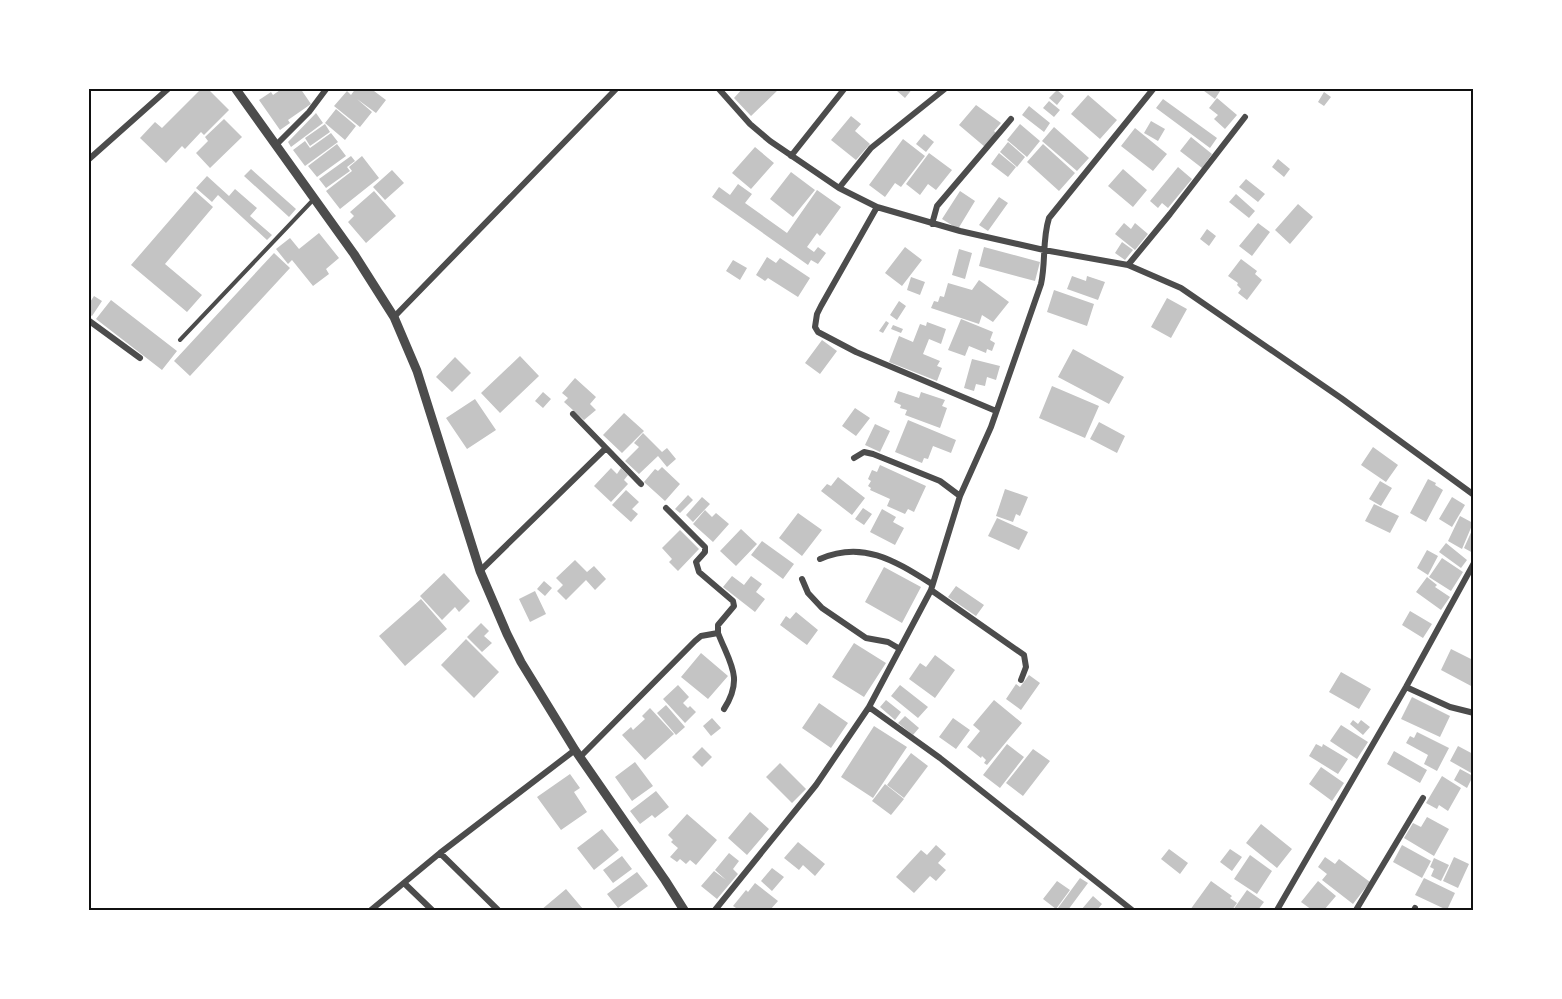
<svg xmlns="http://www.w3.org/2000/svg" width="1562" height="999" viewBox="0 0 1562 999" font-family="Bitter,serif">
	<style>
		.building { fill: #c4c4c4 }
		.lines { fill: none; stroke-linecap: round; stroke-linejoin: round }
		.service { stroke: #4c4c4c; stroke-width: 4 }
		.minor { stroke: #4c4c4c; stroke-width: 6 }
		.tertiary { stroke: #4c4c4c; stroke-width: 9 }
		.neatline { fill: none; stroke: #111; stroke-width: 2 }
	</style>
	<rect width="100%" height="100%" fill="#fff"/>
	<path class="building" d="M202,88H207L229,110L204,135L201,132L185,149L182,146L166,163L140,138L155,122L162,128Z
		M283,88H300L311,104L288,120L290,123L280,130L259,100L271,92L273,95Z
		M356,88H370L386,100L376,113L357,99L372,112L360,127L334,106L347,91L351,95Z
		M743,88H780L751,116L734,98Z
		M899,88H913L905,98L897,91Z
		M1200,88H1222L1215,99Z
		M1057,90L1064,96L1057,105L1049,98Z
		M1324,92L1331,97L1324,106L1318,102Z
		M1088,95L1117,120L1100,139L1071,114Z
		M1217,98L1237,115L1225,129L1214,119L1218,115L1209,108Z
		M1163,99L1217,138L1210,148L1156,108Z
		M1049,101L1060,110L1054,117L1043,108Z
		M976,105L1001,123L994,131L996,133L985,147L959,125Z
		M1029,106L1050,123L1044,132L1022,115Z
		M336,109L356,126L345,140L325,123Z
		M316,113L323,123L291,147L288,142Z
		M851,116L861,124L855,131L870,144L856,160L831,140Z
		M224,119L242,137L210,168L196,153L208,141L205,137Z
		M1151,121L1165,129L1158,141L1144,133Z
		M325,124L330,132L310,146L305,138Z
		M1020,124L1040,141L1027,157L1007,140Z
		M1054,127L1089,158L1077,171L1042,141Z
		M1135,128L1167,154L1153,171L1121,146Z
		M331,133L338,142L305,166L293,150L305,141L310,148Z
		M924,134L934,142L926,152L916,144Z
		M1191,137L1212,154L1202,168L1180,151Z
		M903,139L925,156L901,187L895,183L885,197L869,185Z
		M1008,142L1025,157L1017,167L1000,152Z
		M337,144L346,156L317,177L308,166Z
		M1043,144L1075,173L1059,191L1027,162Z
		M755,147L774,163L751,189L732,173Z
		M929,153L952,170L936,190L928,184L920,195L906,184Z
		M999,153L1016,167L1008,177L991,164Z
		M351,156L355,161L347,167L350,171L326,188L319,179Z
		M362,156L379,178L340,209L326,191L352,171L349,167Z
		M1278,159L1290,169L1284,177L1272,167Z
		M1178,167L1192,179L1168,208L1162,203L1158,208L1150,201Z
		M251,169L296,209L289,217L244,176Z
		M1123,169L1147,190L1133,207L1108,186Z
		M392,170L404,183L385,200L373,187Z
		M791,172L815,190L793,217L770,199Z
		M207,176L229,196L235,189L257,208L250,216L272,235L267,240L218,195L212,202L196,188Z
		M1246,179L1265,194L1258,202L1239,187Z
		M738,184L752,194L745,203L787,233L817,190L841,207L820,236L817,233L807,247L814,252L818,247L826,253L818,264L811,260L808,265L712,197L719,187L730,195Z
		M195,191L213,207L165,264L202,295L187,312L131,265Z
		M374,191L396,216L366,243L348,222L354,216L350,212Z
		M960,191L975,201L958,229L942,219Z
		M1236,194L1255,211L1249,218L1229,202Z
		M999,197L1008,203L988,231L979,225Z
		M1298,204L1313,217L1290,244L1275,230Z
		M1124,223L1131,229L1135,223L1148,234L1135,250L1115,234Z
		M1258,223L1270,232L1252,256L1239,246Z
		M1207,229L1216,236L1209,246L1200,239Z
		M319,233L339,258L326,269L329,274L313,286L292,260L288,264L276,249L290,238L299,249Z
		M1122,242L1133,250L1125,260L1115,253Z
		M905,247L922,260L902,286L885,273Z
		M984,247L1040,262L1035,281L979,266Z
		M959,249L972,253L965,279L952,275Z
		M274,253L290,268L190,376L174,361Z
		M767,257L776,263L780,258L810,278L798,297L768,278L765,281L756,275Z
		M1241,259L1257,271L1255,274L1262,280L1247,300L1238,293L1241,289L1237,285L1238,283L1228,276Z
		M733,260L747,268L740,280L726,271Z
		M1072,276L1086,281L1087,276L1105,282L1098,300L1067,289Z
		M911,277L925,282L920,295L907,290Z
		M979,280L1009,302L993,322L982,315L979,324L931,308L934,301L938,302L940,296L944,297L948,283L972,290Z
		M1054,290L1094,304L1087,326L1047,312Z
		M94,296L102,301L92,316L88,314V305Z
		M1167,298L1187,309L1171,338L1151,327Z
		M111,300L177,351L162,370L96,319Z
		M899,301L906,306L897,320L890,315Z
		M961,319L993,332L990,340L995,343L992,351L987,349L986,353L969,346L965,356L948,350Z
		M886,321L889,323L883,333L879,331Z
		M927,322L946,329L941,344L929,339L923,354L940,361L937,366L942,368L937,381L889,362L899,336L913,342L920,324L926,326Z
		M893,325L903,329L901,333L891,329Z
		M822,340L837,351L820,374L805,363Z
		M1073,349L1124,377L1109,404L1058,377Z
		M520,356L539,376L500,413L481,393Z
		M455,357L471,373L452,392L436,377Z
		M972,359L1000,366L996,380L987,377L985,386L976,384L974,391L964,388Z
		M575,378L596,397L590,404L596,410L584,420L564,402L568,398L562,393Z
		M1052,386L1099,406L1085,438L1039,418Z
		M898,391L919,398L921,392L945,400L942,406L947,408L940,428L905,415L907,410L900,408L901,405L894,402Z
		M543,392L551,399L543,408L535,401Z
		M475,399L496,430L467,449L446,418Z
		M855,408L870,418L856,436L842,426Z
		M624,413L644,431L622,453L603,435Z
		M908,420L956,440L951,453L933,446L928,459L924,458L922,463L895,452Z
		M1099,422L1125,436L1117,453L1090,439Z
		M875,424L890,431L880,452L865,445Z
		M643,433L662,452L667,448L676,459L667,467L658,456L639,474L625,461L639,447L634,443Z
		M1373,447L1398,465L1386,482L1361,465Z
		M880,465L926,486L914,512L908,509L905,514L887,506L890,499L870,490L871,488L868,486L871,481L868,479L872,470L877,472Z
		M662,467L680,484L665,501L644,482L655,469L658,471Z
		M611,468L617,474L621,468L628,475L624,480L628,484L611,502L594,486Z
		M838,477L865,498L852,515L821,491L827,484L831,486Z
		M1428,479L1436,483L1435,485L1443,490L1426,522L1410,513Z
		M1380,481L1392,488L1381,506L1369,499Z
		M1005,489L1028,497L1020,516L1016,514L1013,522L996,516Z
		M626,490L639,502L632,509L638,514L631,522L612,505Z
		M688,495L693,500L680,513L675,509Z
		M702,497L710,504L693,522L686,515Z
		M1452,497L1465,505L1452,527L1439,519Z
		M1374,504L1399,516L1390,533L1365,521Z
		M863,508L872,514L864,525L855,519Z
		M882,509L896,517L893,522L904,528L895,545L870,532Z
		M705,510L712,517L716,513L729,524L713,542L693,524Z
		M798,513L822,530L802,556L779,538Z
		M1460,516L1473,523L1462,549L1448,541Z
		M997,518L1028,532L1019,550L988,536Z
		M1473,528V553L1464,548Z
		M741,529L757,544L736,566L720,551Z
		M680,530L699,549L678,571L669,562L672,559L662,548Z
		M762,541L794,564L783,579L751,555Z
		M1446,543L1467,560L1461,568L1439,552Z
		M1427,550L1438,556L1428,575L1417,568Z
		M1442,558L1463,572L1451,591L1429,577Z
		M575,560L587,572L594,566L606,579L595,590L586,580L566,600L557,591L563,585L556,578Z
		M884,567L921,587L902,623L865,602Z
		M444,573L470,601L459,612L455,607L442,620L420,596Z
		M732,576L744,585L751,576L762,584L756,592L765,599L755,612L723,587Z
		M1427,577L1437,585L1435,587L1450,597L1441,610L1416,592Z
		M544,581L552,588L545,596L537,589Z
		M956,586L984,605L976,616L948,597Z
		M535,591L546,614L530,622L519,599Z
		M421,599L447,629L405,666L379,636Z
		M1410,611L1432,624L1423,638L1402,625Z
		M796,612L818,630L807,645L780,625L786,616L790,619Z
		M481,623L489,631L484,636L492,643L482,652L467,637Z
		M466,639L499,672L474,698L441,665Z
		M854,643L886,663L864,697L832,677Z
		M1451,649L1473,660V687L1441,670Z
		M701,653L728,676L708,699L681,677Z
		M935,655L955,670L935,698L909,679L920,663L926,667Z
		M1341,672L1371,689L1359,709L1329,692Z
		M1029,675L1040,683L1021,710L1006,699L1016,684L1020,687Z
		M678,685L689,697L683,703L688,708L690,706L696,712L685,723L663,699Z
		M900,685L928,707L918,718L891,696Z
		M1412,697L1450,716L1440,737L1401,719Z
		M886,700L901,712L895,720L880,707Z
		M994,700L1022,723L987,765L984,763L986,760L982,756L981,758L967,747L980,731L973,725Z
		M819,703L848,723L831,748L802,728Z
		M666,705L685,727L676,735L657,713Z
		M650,708L674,734L645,760L622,735L631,727L633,730L645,719L642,716Z
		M905,716L919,728L913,735L898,723Z
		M712,718L721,728L711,736L703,726Z
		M953,718L970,730L956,749L939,737Z
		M1353,720L1358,724L1361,720L1370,727L1363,735L1350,724Z
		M1341,725L1368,742L1357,759L1330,741Z
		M874,726L907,747L873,798L841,777Z
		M1417,732L1449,748L1437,771L1424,764L1428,755L1406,743L1410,736L1414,738Z
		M1007,744L1024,757L1000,788L983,775Z
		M1316,744L1322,747L1323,744L1348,759L1338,774L1309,756Z
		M1458,746L1473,754V774L1450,761Z
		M702,747L712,757L702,767L692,757Z
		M1033,749L1050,761L1023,796L1006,783Z
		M1394,751L1427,770L1420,783L1387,764Z
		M911,753L928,766L904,798L887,785Z
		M635,762L653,786L632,801L615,777Z
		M780,763L806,789L792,803L766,777Z
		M1321,767L1344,783L1332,801L1309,784Z
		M1460,769L1473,776L1467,788L1454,780Z
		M570,774L580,788L574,792L587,812L561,830L537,797Z
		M1442,776L1461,788L1448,811L1439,805L1437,809L1426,803Z
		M885,784L904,799L891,815L872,801Z
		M656,791L669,807L655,818L652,815L640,824L630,811Z
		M750,812L769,829L747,855L728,838Z
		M687,814L717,840L696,865L690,860L686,864L680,859L677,862L670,857L678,848L671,842L673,840L668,835Z
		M1427,817L1449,829L1434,856L1404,838L1413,823L1421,827Z
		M1261,824L1292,849L1277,868L1246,843Z
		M602,829L619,850L594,870L577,848Z
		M798,842L825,864L815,876L803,865L799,870L784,858Z
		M936,845L946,854L938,863L946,870L936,881L930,876L914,893L896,877L921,850L927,855Z
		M1402,845L1431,861L1422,878L1393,862Z
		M1169,849L1188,863L1180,874L1161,859Z
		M1230,849L1242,857L1232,871L1220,862Z
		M729,853L739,861L733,869L738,874L717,899L701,886L714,871L726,880L715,870Z
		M1250,855L1272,871L1257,894L1234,879Z
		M622,856L632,869L613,883L603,870Z
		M1325,857L1335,864L1339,859L1370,882L1353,904L1322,880L1327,874L1318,867Z
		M1454,857L1469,864L1458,888L1443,881Z
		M1434,858L1449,865L1441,881L1431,876L1434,869L1430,867Z
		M772,868L784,877L772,891L761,881Z
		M637,872L648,886L618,908L607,894Z
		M1080,878L1088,883L1068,910H1061L1058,908Z
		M1424,878L1455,893L1447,910L1415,895Z
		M1057,881L1070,890L1056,909L1043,899Z
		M1211,881L1232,896L1230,898L1237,903L1232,910H1190Z
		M1318,881L1336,896L1324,910H1312L1301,902Z
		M755,883L778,901L770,910H739L733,906L746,890L748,892Z
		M566,889L583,909L541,910Z
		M1247,890L1264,902L1258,910H1233Z
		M1093,896L1102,904L1097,910H1081Z"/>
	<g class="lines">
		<path class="service" d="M180,340L313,200"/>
		<path class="minor" d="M718,88L750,124L770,141L839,188L877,207L960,231L1044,250L1128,265L1181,288L1341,398L1474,495
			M276,145L309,112L327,88
			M791,156L845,88
			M88,160L169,88
			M839,188L871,148L946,88
			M877,207L821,306L817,314L815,327L818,332L856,352L996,411
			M932,224L937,206L1011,119
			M1128,265L1170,214L1245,117
			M394,317L617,88
			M88,320L140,358
			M573,414L641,484
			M854,458L864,452L873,454L940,481L960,496
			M820,559C863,540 895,561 932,584
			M480,571L606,448
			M802,579L808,593L822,608L866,638L888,642L900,649
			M931,590L1024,655L1026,667L1021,680
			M718,633C730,664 744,678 724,709
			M1406,687L1450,707L1474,713
			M869,707L940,758L1132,910
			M580,757L695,641L701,636L718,633V625L734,606L733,601L699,572L696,562L705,552V547L666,508
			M440,853L498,910
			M404,883L432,910
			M371,910L440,853L575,750
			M715,910L816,785L869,707L931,590L960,496L991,427L1041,284C1046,262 1042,240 1049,218L1154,88
			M1277,910L1406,687L1474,563
			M1356,910L1423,798
			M1414,910L1415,908"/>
		<path class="tertiary" d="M235,88L354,254L394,317L417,371L480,571L507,634L521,662L575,750L665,880L684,910"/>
	</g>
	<rect width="1562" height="999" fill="none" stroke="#ffffff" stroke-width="180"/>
	<rect x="90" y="90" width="1382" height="819" class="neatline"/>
</svg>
